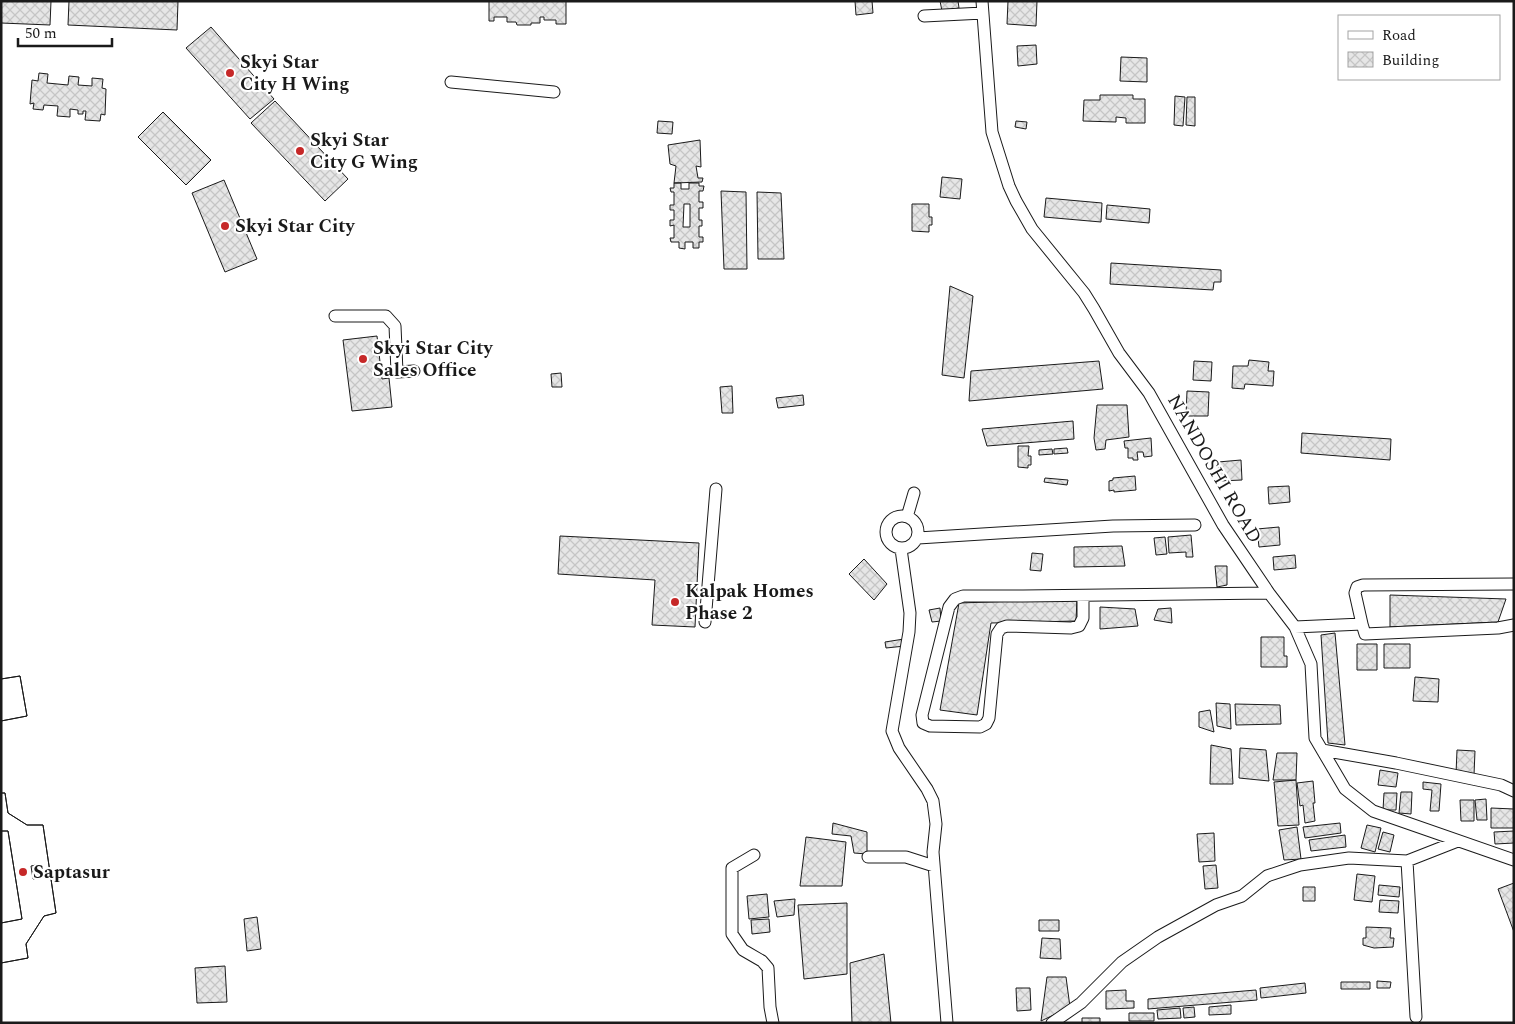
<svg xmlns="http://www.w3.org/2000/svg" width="1515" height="1024" viewBox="0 0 1515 1024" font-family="Spectral,serif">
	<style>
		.building { fill: url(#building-cross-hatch); stroke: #1a1a1a; fill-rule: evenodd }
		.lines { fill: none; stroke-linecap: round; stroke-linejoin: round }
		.minor-casing { stroke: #1a1a1a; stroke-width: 13 }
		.minor { stroke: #fff; stroke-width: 11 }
		.poi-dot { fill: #c62828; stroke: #fff; stroke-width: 2 }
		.labels { text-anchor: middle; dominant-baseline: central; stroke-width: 4; stroke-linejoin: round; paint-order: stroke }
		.poi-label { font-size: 19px; font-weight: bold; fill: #1a1a1a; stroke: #fff; text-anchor: start }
		.street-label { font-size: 19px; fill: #1a1a1a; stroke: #fff }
	</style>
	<defs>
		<pattern id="building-cross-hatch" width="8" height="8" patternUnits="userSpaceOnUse" patternTransform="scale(1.25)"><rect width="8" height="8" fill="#e6e6e6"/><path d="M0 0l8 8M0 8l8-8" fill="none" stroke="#c5c5c5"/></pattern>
	</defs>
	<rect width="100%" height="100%" fill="#fff"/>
	<path class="building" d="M1,1H51L50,25L1,23Z
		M69,1H178L177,30L68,25Z
		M489,1H566V24H556V20H544V17H540V23H531V25H517L516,22H507V17H494V21H489Z
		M855,1H872L873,13L856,15Z
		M940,1H958L959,8L942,11Z
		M1008,1H1037L1036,26L1007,24Z
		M211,27L274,99L250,119L186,48Z
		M1036,45L1037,64L1018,66L1017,46Z
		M1121,57L1147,58V82L1120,81Z
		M39,73L48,74L47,83L68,85L69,76L79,77L78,85L92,86V78L103,79L102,88L106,89L105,115L101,114L100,121L85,120L86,111H83V114H78V110L70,109V117L57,116L58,106L44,105L43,110L33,109L34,103L30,104L32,80L38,81Z
		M1100,95H1133V99H1145V123H1126V118L1116,117V122L1083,121L1084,100H1100Z
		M1175,96L1185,97L1183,126L1174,125Z
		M1187,97H1195V126L1186,125Z
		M275,101L348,179L325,201L251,123Z
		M163,112L211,160L186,185L138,137Z
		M658,121L673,122L672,134L657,133Z
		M1016,121L1027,122L1026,129L1015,127Z
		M700,140L701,167L696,166L698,178H703L702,182L674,183L676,166L670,164L668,145Z
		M942,177L962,179L960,199L940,197Z
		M224,180L257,259L225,272L192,193Z
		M674,183H681V189H689V183H699V186H704L703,191H699V202H703V208H699V220H702V226H699V237H703V242H699V248H693V242H685V249L679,248V242H671L670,238H674V225L670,226V220H674V210H670V205H674V192H671L670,188H674ZM684,204H690V227H683Z
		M721,191L746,192L747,269H724Z
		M757,192L781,193L784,259H758Z
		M1046,198L1102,203L1101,222L1044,217Z
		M912,204H929V217H932V225H929V232L912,231Z
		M1107,205L1150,209L1149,223L1106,219Z
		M1111,263L1221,270V282H1214L1213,290L1110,284Z
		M950,286L973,296L964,378L942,375Z
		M377,336L382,379L389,378L392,407L352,411L343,340Z
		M1249,360L1269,362L1268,371H1274L1273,386L1245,384L1244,389L1232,388L1233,366H1248Z
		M1099,361L1103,389L969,401L971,371Z
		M1194,361L1212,362L1211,381L1193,380Z
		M561,373L562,387H552L551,374Z
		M732,386L733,413H722L720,387Z
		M1187,391L1209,392L1208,416H1186Z
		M803,395L804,405L778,408L776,398Z
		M1097,405H1127L1129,437L1106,440L1105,449L1096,450L1094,438Z
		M1073,421L1074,439L987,446L982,429Z
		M1302,433L1391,439L1390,460L1301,453Z
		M1151,438L1152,456L1144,457L1143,452H1137L1138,460H1133V458H1128V448H1125L1124,441Z
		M1018,446H1029L1028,456H1031V465H1028V468L1018,467Z
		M1067,448L1068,453L1054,454V449Z
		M1052,449L1053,454L1039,455V450Z
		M1241,460L1242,480L1219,481L1218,462Z
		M1135,476L1136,490L1114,492V490L1109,491V481L1113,480V478Z
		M1045,478L1068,480L1067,485L1044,482Z
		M1289,486L1290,502L1269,504L1268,487Z
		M1279,527L1280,545L1259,547L1257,529Z
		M1191,535L1193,557H1186V552L1169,553L1168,537Z
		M560,536L699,543L695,627L652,625L655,580L558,574Z
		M1165,537L1167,554L1156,555L1154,538Z
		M1122,546L1125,566L1074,567V547Z
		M1032,553L1043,554L1041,571L1030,570Z
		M1295,555L1296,568L1274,570L1273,557Z
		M864,559L887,584L874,600L849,574Z
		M1215,566H1227V585L1217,587Z
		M1390,595L1506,599L1498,622L1390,627Z
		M1077,599L1076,621L991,623L977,715L940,710L959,603Z
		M1100,607L1135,609L1138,626L1100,629Z
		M940,608L941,621L932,622L929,610Z
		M1171,608L1172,623L1154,620L1158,609Z
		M1335,633L1345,745L1328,743L1321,635Z
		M1261,637H1284V656H1287V667H1261Z
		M904,639L905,646L886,648L885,642Z
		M1357,644H1377V670H1357Z
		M1384,644H1410V668H1384Z
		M20,676L27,716L1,721V679Z
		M20,676L27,716L1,721V679Z
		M1415,677L1439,679L1438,702L1413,701Z
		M1216,703L1230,704L1231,729L1217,726Z
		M1235,704L1280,705L1281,724L1236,725Z
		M1210,710L1214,732L1199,727V712Z
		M1211,745L1231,749L1233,784H1210Z
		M1240,748L1266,750L1269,781L1239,778Z
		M1457,750L1475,751L1474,775L1456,774Z
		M1277,753H1297L1296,780H1273Z
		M1380,770L1398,773L1396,787L1378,785Z
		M1296,780L1299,825L1278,826L1274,782Z
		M1313,781L1315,803H1313L1315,821L1305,823L1303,805L1300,806L1297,783Z
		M1423,782L1441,784L1439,811H1430L1432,790L1423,789Z
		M1401,792H1412L1411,814L1399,813Z
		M1,793H5L8,813L27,825H43L56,913L44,916L26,944L28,958L1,963V923L22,919L8,831H1ZM36,865L38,878L33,879L31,866Z
		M1,793H5L8,813L27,825H43L56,913L44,916L26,944L28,958L1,963V923L22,919L8,831H1Z
		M1384,793H1397L1396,810H1383Z
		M1486,799L1487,820H1477L1475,800Z
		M1460,800H1474V821H1461Z
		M1491,808L1514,809V828H1491Z
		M833,823L867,832V854L854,853L851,836L832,834Z
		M1340,823L1341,833L1305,838L1303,827Z
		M1367,825L1381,828L1375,852L1361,848Z
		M1297,827L1301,859L1284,860L1279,830Z
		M1514,831V843L1495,844L1494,832Z
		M1383,832L1394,835L1390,852L1378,849Z
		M1214,833L1215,861L1199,862L1197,834Z
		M1345,835L1346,847L1311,851L1309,840Z
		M806,837L846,842L842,886H800Z
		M1216,865L1218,888L1205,889L1203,866Z
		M1357,874L1375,876L1372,902L1354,900Z
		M1514,883V932L1498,889Z
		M1379,885L1400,887L1399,897L1378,895Z
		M1303,887H1315V901H1303Z
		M767,894L769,917L749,919L747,896Z
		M795,899L794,915L777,917L774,901Z
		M1380,900L1399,901L1398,913L1379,912Z
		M847,903V974L804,979L798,905Z
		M257,917L261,949L247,951L244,919Z
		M769,919L770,932L752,934L751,920Z
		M1039,920H1059V931H1039Z
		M1366,927L1391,928L1390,938H1394L1393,947L1374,948L1363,945V938H1366Z
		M1042,938L1060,939L1061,959L1040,958Z
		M884,954L891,1023H852L850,963Z
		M225,966L227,1002L197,1003L195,968Z
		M1047,977H1066L1070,1007L1041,1021Z
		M1377,981L1391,982L1390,988H1377Z
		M1341,982H1370V989H1341Z
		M1305,983L1306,993L1261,998L1260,988Z
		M1016,988H1030L1031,1010L1017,1011Z
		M1126,990V1001H1134V1008L1106,1009V991Z
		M1256,990L1257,1000L1148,1009V999Z
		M1231,1005V1014L1209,1015V1007Z
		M1194,1007L1195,1017L1184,1018L1183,1008Z
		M1180,1008L1181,1018L1158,1019L1157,1010Z
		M1129,1013H1154V1021H1129Z
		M1082,1018H1100V1023H1082Z"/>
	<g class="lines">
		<defs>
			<path id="minor" d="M982,1L992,132L1009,186L1016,201L1032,229L1084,293L1094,309L1119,353L1149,393L1223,525L1269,593L1295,627L1311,664L1315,738L1345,789L1373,811L1514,860
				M924,16L983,13
				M451,82L554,92
				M335,316H386L395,326L397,372L414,371
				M886 532a16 16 0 1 1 32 0a16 16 0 1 1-32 0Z
				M907,517L914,493
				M918,538L1113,526L1195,525
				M901,549L910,613L909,632L892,731L899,748L927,789L933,801L936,824L933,852L947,1023
				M1083,596V618L1079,626L1071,628L1007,626L1001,628L997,634L989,718L986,724L980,727L930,726L923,723L922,715L949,607L955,599L963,596H1023L1269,593
				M705,622L716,489
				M1362,624L1355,593L1357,587L1363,585L1514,584
				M1295,627L1362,624L1365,634L1498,628L1514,625
				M1322,750L1396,763L1501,785L1514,791
				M754,855L732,868V934L743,950L762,961L768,968L770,1007L773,1023
				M868,857H906L934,866
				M1407,861L1416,1017
				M1052,1023L1081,1003L1122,962L1158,937L1216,905L1242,896L1267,876L1300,865L1349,858L1407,861L1458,841"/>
		</defs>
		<use href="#minor" class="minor-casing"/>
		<use href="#minor" class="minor"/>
	</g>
	<g class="poi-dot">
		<circle cx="230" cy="73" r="5"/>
		<circle cx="300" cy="151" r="5"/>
		<circle cx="225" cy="226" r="5"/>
		<circle cx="363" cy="359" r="5"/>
		<circle cx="675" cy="602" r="5"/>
		<circle cx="23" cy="872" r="5"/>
	</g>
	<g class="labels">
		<g class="poi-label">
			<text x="240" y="62">Skyi Star<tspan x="240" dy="22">City H Wing</tspan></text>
			<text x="310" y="140">Skyi Star<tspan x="310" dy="22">City G Wing</tspan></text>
			<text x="235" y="226">Skyi Star City</text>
			<text x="373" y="348">Skyi Star City<tspan x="373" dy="22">Sales Office</tspan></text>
			<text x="685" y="591">Kalpak Homes<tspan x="685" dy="22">Phase 2</tspan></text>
			<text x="33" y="872">Saptasur</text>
		</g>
		<g class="street-label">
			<text transform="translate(1214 469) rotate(60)">NANDOSHI ROAD</text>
		</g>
	</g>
	<rect width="1515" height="1024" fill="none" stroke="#1a1a1a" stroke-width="5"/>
	<rect x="1338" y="15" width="162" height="65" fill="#ffffff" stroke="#a3a3a3"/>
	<rect x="1348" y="31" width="25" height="8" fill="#ffffff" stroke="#a3a3a3"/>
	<text x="1382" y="40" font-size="15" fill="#1a1a1a">Road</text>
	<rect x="1348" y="52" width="25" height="15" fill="url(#building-cross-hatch)" stroke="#a3a3a3"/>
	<text x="1382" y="65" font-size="15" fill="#1a1a1a">Building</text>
	<path d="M18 38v8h94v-8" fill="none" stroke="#1a1a1a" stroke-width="2.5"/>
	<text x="25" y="38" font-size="15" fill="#1a1a1a" stroke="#ffffff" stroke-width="4" paint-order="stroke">50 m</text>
</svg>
